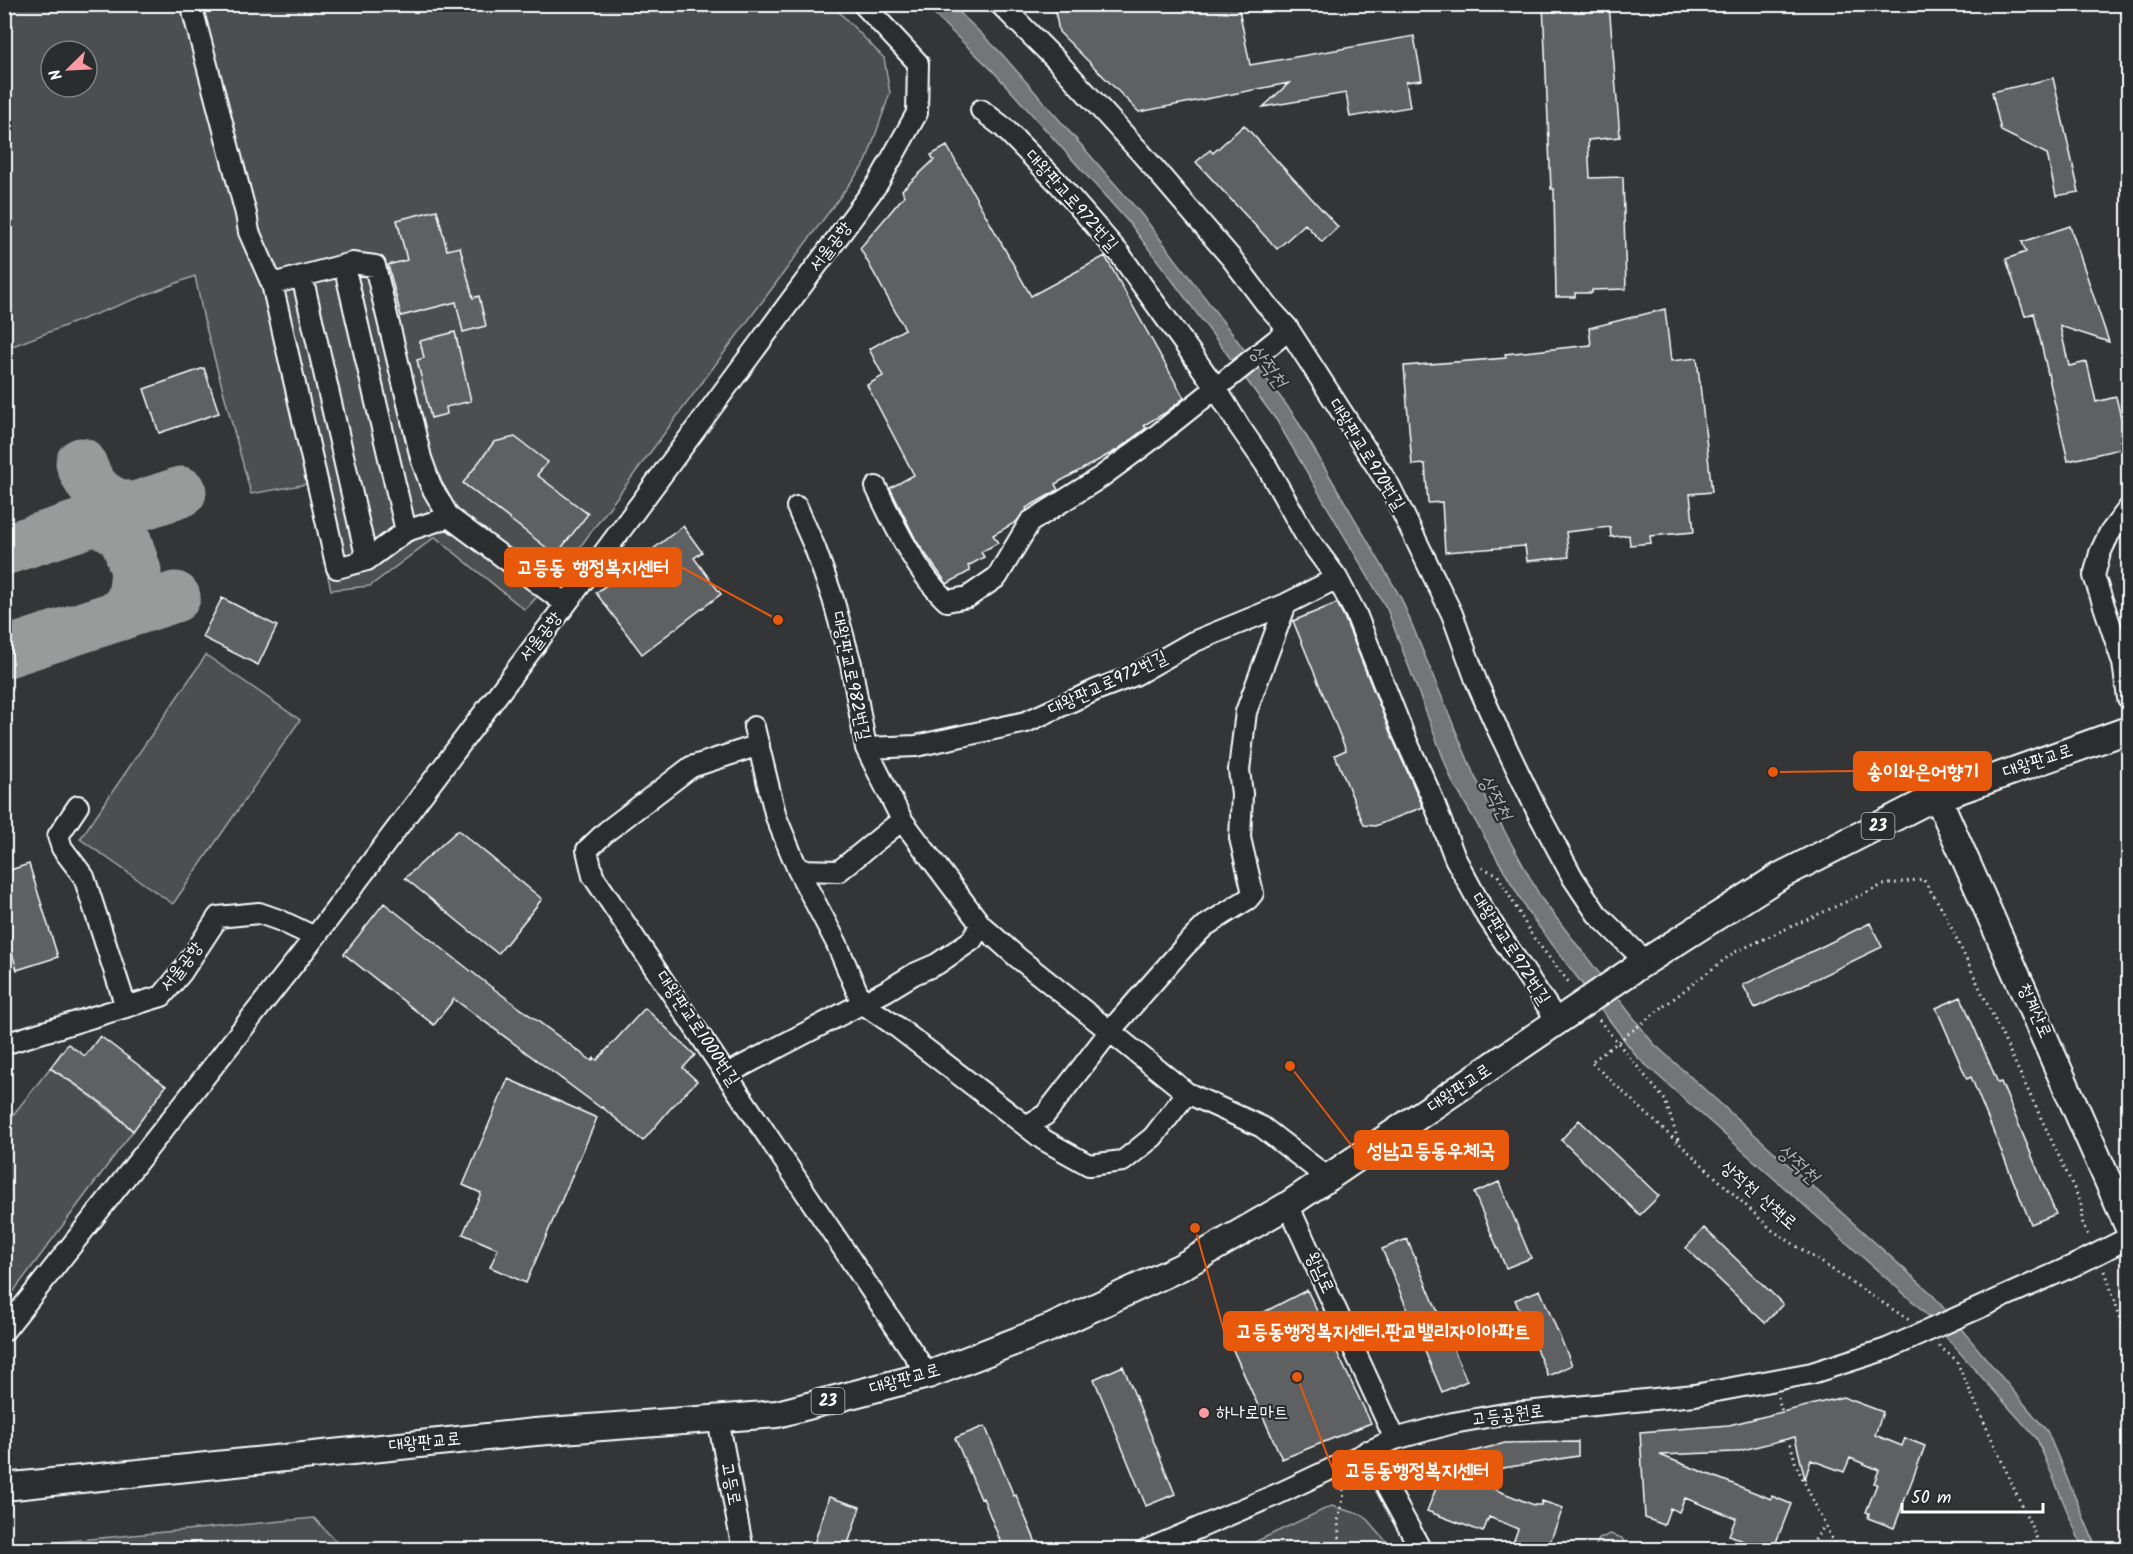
<svg xmlns="http://www.w3.org/2000/svg" width="2133" height="1554" viewBox="0 0 2133 1554" font-family="Kalam,'Poor Story',sans-serif">
	<style>
		.green { fill: #4c4f50; stroke: #a6a7a8; stroke-width: 1.5; fill-rule: evenodd }
		.water { fill: #737576; stroke: #abacad; stroke-width: 1.5 }
		.lines { fill: none; stroke-linecap: round; stroke-linejoin: round }
		.taxiway { stroke: #999a9a; stroke-width: 51 }
		.building { fill: #5f6162; stroke: #fff; stroke-width: 1.5 }
		.minor-casing { stroke: #fff; stroke-width: 24 }
		.major-casing { stroke: #fff; stroke-width: 30 }
		.path { stroke: #fff; stroke-width: 3; stroke-dasharray: 1.5 4.5; stroke-linecap: butt }
		.minor { stroke: #2a2d2e; stroke-width: 20 }
		.major { stroke: #2a2d2e; stroke-width: 26 }
		.minor-bridge-casing { stroke: #fff; stroke-width: 24; stroke-linecap: butt }
		.major-bridge-casing { stroke: #fff; stroke-width: 30; stroke-linecap: butt }
		.path-bridge { stroke: #fff; stroke-width: 3; stroke-dasharray: 1.5 4.5; stroke-linecap: butt }
		.minor-bridge { stroke: #2a2d2e; stroke-width: 20 }
		.major-bridge { stroke: #2a2d2e; stroke-width: 26 }
		.poi-dot { fill: #ff9aa2; stroke: #2a2d2e; stroke-width: 2 }
		.labels { text-anchor: middle; dominant-baseline: central; stroke-width: 4.5; stroke-linejoin: round; paint-order: stroke }
		.shield { fill: #2a2d2e; stroke: #bfc0c0; stroke-width: 1.5 }
		.shield-label { font-size: 16px; font-weight: bold; fill: #fff }
		.street-label { font-size: 18px; fill: #fff; stroke: #2a2d2e }
		.poi-label { font-size: 18px; fill: #fff; stroke: #2a2d2e; text-anchor: start }
		.water-label { font-size: 20px; font-style: italic; fill: #b2b3b4; stroke: #2a2d2e }
		.leader { fill: none; stroke: #e8590c; stroke-width: 2 }
		.callout-dot { fill: #e8590c; stroke: #2a2d2e; stroke-width: 2 }
		.callout { fill: #e8590c; stroke: #e8590c; stroke-width: 2 }
		.callout-label { font-size: 20px; text-anchor: middle; font-weight: bold; fill: #fff }
	</style>
	<rect width="100%" height="100%" fill="#333536"/>
	<filter id="ink" filterUnits="userSpaceOnUse"><feTurbulence type="fractalNoise" baseFrequency=".0167" numOctaves="2"/><feDisplacementMap in="SourceGraphic" scale="12" xChannelSelector="R" yChannelSelector="G"/><feConvolveMatrix kernelMatrix="1 2 1 2 8 2 1 2 1" color-interpolation-filters="sRGB"/></filter>
	<g filter="url(#ink)">
		<path class="green" d="M5,5H832L884,58L890,93L866,162L571,559L525,610L435,537L370,586L331,590L307,484L251,494L204,320L195,276L5,349ZM51,51H87V87H51Z
			M206,655L300,720L173,904L80,839Z
			M50,1068C80,1087 107,1107 133,1131L5,1303V1125Z
			M1331,1506L1363,1515L1393,1549H1240Z
			M314,1518L343,1549H5V1547Z
			M1610,1534L1622,1538L1628,1549H1594L1599,1539Z"/>
		<path class="water" d="M924,5H952L1001,53L1142,215L1294,415L1401,598L1474,775L1541,898L1653,1043L1931,1293L2047,1431L2097,1549H2083L2037,1439L1920,1308L1637,1057L1528,912L1452,781L1387,609L1277,421L1131,225L993,71Z"/>
		<g class="lines">
			<path class="taxiway" d="M81,463C91,491 103,501 132,508
				M95,520L114,528L126,540L136,571L133,598L121,615
				M4,550L181,492
				M4,653L175,597"/>
		</g>
		<path class="building" d="M1054,4H1238L1250,65L1414,36L1422,80L1406,82L1410,107L1350,117L1346,93L1263,107L1289,83L1139,112L1059,32Z
			M1543,4H1609L1620,137L1588,140L1590,178L1623,177L1626,289L1592,290V293H1575V297H1556L1554,189H1551Z
			M2053,78L2079,192L2056,196L2047,154L2001,131L1992,92Z
			M1244,125L1338,227L1322,242L1305,224L1277,249L1196,162L1210,150L1213,153Z
			M947,146L1031,296L1105,256L1184,398L1165,413L1144,425L1146,428L1117,450L1055,484L1058,490L1026,508L1027,510L1016,522L993,535L998,543L981,552L984,557L968,566L970,571L947,584L917,542L890,488L914,475L867,385L883,376L869,349L905,329L860,248L904,196L902,190L934,160L931,155Z
			M437,210L447,250L460,247L473,298L479,296L486,326L463,332L456,302L401,316L388,265L407,260L397,220Z
			M2070,226L2109,342L2060,326L2069,366L2087,362L2096,402L2116,397L2128,447L2068,461L2034,313L2025,316L2006,259L2026,252L2022,242Z
			M1665,309L1671,361L1697,358L1712,492L1690,494L1694,532L1650,536L1651,543L1630,545L1629,535L1611,537L1610,527L1566,532L1569,557L1527,561L1525,546L1445,552L1442,502L1428,503L1425,464L1412,465L1404,366L1506,358L1505,354L1591,345L1589,328Z
			M455,332L471,401L446,407L447,414L431,418L417,360L424,358L420,341Z
			M204,368L219,413L159,433L144,389Z
			M515,437L548,462L537,475L588,514L556,555L463,483L494,442Z
			M683,526L702,552L694,558L721,594L642,654L596,593Z
			M222,598L277,626L258,665L202,637Z
			M1337,603L1345,619L1392,737L1423,807L1375,826L1364,825L1335,755L1346,750L1293,621Z
			M458,830L542,899L498,954L405,878Z
			M29,864L58,957L17,970L9,943L4,945V872Z
			M384,903L490,986L592,1061L594,1058L597,1060L645,1008L695,1055L683,1068L697,1081L670,1109L643,1141L602,1107L601,1108L454,999L434,1025L344,954Z
			M1870,923L1882,947L1755,1008L1743,985Z
			M1961,997L1998,1083L2001,1082L2056,1214L2031,1224L1971,1077L1967,1079L1936,1008Z
			M100,1036L166,1086L133,1131L110,1109L75,1084L50,1068L68,1044L85,1056Z
			M508,1079L597,1118L526,1283L490,1267L498,1249L463,1234L481,1193L463,1185Z
			M1579,1120L1659,1196L1640,1215L1561,1140Z
			M1499,1182L1531,1258L1506,1268L1474,1193Z
			M1704,1228L1783,1304L1765,1323L1686,1248Z
			M1407,1239L1467,1381L1442,1392L1382,1249Z
			M1307,1290L1371,1423L1282,1459L1225,1332Z
			M1540,1290L1572,1365L1548,1376L1515,1300Z
			M1123,1366L1175,1494L1146,1506L1094,1379Z
			M1843,1397L1883,1412L1875,1435L1902,1446L1905,1438L1925,1446L1894,1528L1868,1518L1869,1513L1866,1512L1877,1484L1874,1483L1879,1470L1850,1458L1844,1472L1811,1460L1805,1479L1795,1437L1735,1452L1660,1455L1771,1499L1772,1496L1791,1504L1773,1550H1748L1750,1544L1729,1535L1736,1518L1685,1498L1679,1512L1670,1508L1664,1525L1645,1518L1640,1432L1729,1425Z
			M985,1426L1014,1496L1016,1495L1039,1550H1004L983,1498L981,1499L955,1438Z
			M1578,1442V1456L1484,1471L1489,1472L1466,1478L1534,1505H1541L1542,1501L1563,1508L1547,1550H1517L1518,1545L1513,1543L1518,1529L1489,1517L1483,1532L1427,1511L1448,1458L1505,1443Z
			M829,1497L860,1507L846,1550H812Z"/>
		<g class="lines">
			<defs>
				<path id="minor" d="M191,4L246,214L249,232L272,284
					M1000,4L1057,61L1141,153L1232,259L1266,304L1287,327L1390,487L1452,614L1477,683L1498,730L1537,811L1573,878L1597,914L1645,961
					M981,110L1003,127L1059,184L1119,253L1216,388L1239,426L1266,465L1306,536L1337,578L1356,614L1403,733L1431,795L1455,858L1483,910L1558,1022
					M344,265L406,531
					M302,276L367,560
					M876,487C893,523 918,575 947,601L968,597L997,577L1030,522L1101,477L1147,443L1280,337L1287,327
					M797,507L815,548L833,599L851,664L866,748L902,820L981,925L1017,957L1187,1093L1262,1127L1328,1178
					M2128,509L2109,534L2100,553L2094,576L2123,663L2128,698
					M449,517L406,531L367,560L337,568L272,284L352,263L375,266L421,458L431,486L449,517L566,604
					M754,727L776,817L798,870L836,942L862,1003L897,1027L1026,1126L1045,1115L1110,1031L1185,946L1205,926L1248,899L1253,893L1240,838L1242,794L1239,770L1246,712L1286,604
					M759,745L691,767L607,831L587,850L593,876L928,1375
					M866,748L916,746L1026,722L1096,690L1135,675L1193,642L1286,604L1337,578
					M78,806L58,836L62,848L84,877L126,1007
					M798,870L839,871L902,820
					M4,1044L162,996L182,972L218,917L259,913L279,920L315,937L566,604L878,183L917,113L918,63L863,4
					M727,1074L886,991L914,974L937,964L972,940L981,925
					M1026,1126L1044,1140L1089,1165L1123,1161L1153,1137L1187,1093
					M1288,1205L1395,1439
					M2077,1264L2128,1238
					M4,1331L315,937
					M718,1419L743,1550
					M1367,1451L1421,1550
					M1147,1550L1280,1493L1395,1439L1453,1423L1504,1414L1695,1395L1812,1373L1887,1349"/>
				<path id="major" d="M1938,798L2128,1226
					M1634,969L1780,876L1923,803L2128,730
					M4,1487L535,1432L777,1414L928,1375L1050,1328L1181,1267L1288,1205L1571,1012"/>
			</defs>
			<use href="#minor" class="minor-casing"/>
			<use href="#major" class="major-casing"/>
			<path class="path" d="M1482,868L1497,874L1533,937L1571,985
				M1664,1006L1733,953L1883,885L1923,879L1943,910L2081,1203L2082,1221L2089,1238
				M1599,1020L1665,1100L1679,1143L1772,1230L1909,1320
				M1609,1049L1591,1062L1677,1142
				M2105,1271L2128,1341
				M1939,1346L1956,1360L2042,1550
				M1778,1397L1782,1412
				M1789,1438L1796,1465L1837,1550
				M1340,1550L1338,1521L1344,1494L1342,1484
				M1808,1550L1825,1525"/>
			<use href="#minor" class="minor"/>
			<use href="#major" class="major"/>
			<defs>
				<path id="minor-bridge" d="M1887,1349L2077,1264"/>
				<path id="major-bridge" d="M1571,1012L1634,969"/>
			</defs>
			<use href="#minor-bridge" class="minor-bridge-casing"/>
			<use href="#major-bridge" class="major-bridge-casing"/>
			<path class="path-bridge" d="M1609,1049L1664,1006"/>
			<use href="#minor-bridge" class="minor-bridge"/>
			<use href="#major-bridge" class="major-bridge"/>
		</g>
	</g>
	<circle class="poi-dot" cx="1204" cy="1413" r="6"/>
	<g class="labels">
		<g class="shield">
			<rect x="1861.5" y="813" width="33" height="26" rx="4.5"/>
			<rect x="811.5" y="1388" width="33" height="26" rx="4.5"/>
		</g>
		<g class="shield-label">
			<text x="1878" y="826">23</text>
			<text x="828" y="1401">23</text>
		</g>
		<g class="street-label">
			<text transform="translate(1071 201) rotate(48)">대왕판교로972번길</text>
			<text transform="translate(831 247) rotate(-53)">서울공항</text>
			<text transform="translate(1366 455) rotate(58)">대왕판교로970번길</text>
			<text transform="translate(541 637) rotate(-53)">서울공항</text>
			<text transform="translate(850 676) rotate(78)">대왕판교로982번길</text>
			<text transform="translate(1108 684) rotate(-25)">대왕판교로972번길</text>
			<text transform="translate(2038 762) rotate(-19)">대왕판교로</text>
			<text transform="translate(1510 949) rotate(57)">대왕판교로972번길</text>
			<text transform="translate(182 967) rotate(-53)">서울공항</text>
			<text transform="translate(2034 1011) rotate(66)">청계산로</text>
			<text transform="translate(697 1029) rotate(56)">대왕판교로1000번길</text>
			<text transform="translate(1460 1089) rotate(-34)">대왕판교로</text>
			<text transform="translate(1758 1196) rotate(41)">상적천 산책로</text>
			<text transform="translate(1319 1273) rotate(65)">왕남로</text>
			<text transform="translate(905 1380) rotate(-16)">대왕판교로</text>
			<text transform="translate(1508 1416) rotate(-7)">고등공원로</text>
			<text transform="translate(425 1443) rotate(-6)">대왕판교로</text>
			<text transform="translate(730 1484) rotate(79)">고등로</text>
		</g>
		<g class="poi-label">
			<text x="1216" y="1413">하나로마트</text>
		</g>
		<g class="water-label">
			<text transform="translate(1267 367) rotate(53)">상적천</text>
			<text transform="translate(1494 798) rotate(62)">상적천</text>
			<text transform="translate(1797 1165) rotate(42)">상적천</text>
		</g>
	</g>
	<path class="leader" d="M778 620L681 567M1773 772L1854 771M1290 1066L1355 1150M1195 1228L1224 1331M1297 1377L1333 1470"/>
	<g class="callout-dot">
		<circle cx="778" cy="620" r="6"/>
		<circle cx="1773" cy="772" r="6"/>
		<circle cx="1290" cy="1066" r="6"/>
		<circle cx="1195" cy="1228" r="6"/>
		<circle cx="1297" cy="1377" r="6"/>
	</g>
	<g class="callout">
		<rect x="505" y="548" width="176" height="38" rx="6"/>
		<rect x="1854" y="752" width="137" height="38" rx="6"/>
		<rect x="1355" y="1131" width="153" height="38" rx="6"/>
		<rect x="1224" y="1312" width="319" height="38" rx="6"/>
		<rect x="1333" y="1451" width="169" height="38" rx="6"/>
	</g>
	<g class="callout-label">
		<text x="593" y="574">고등동 행정복지센터</text>
		<text x="1923" y="778">송이와은어향기</text>
		<text x="1431" y="1157">성남고등동우체국</text>
		<text x="1383" y="1338">고등동행정복지센터.판교밸리자이아파트</text>
		<text x="1417" y="1477">고등동행정복지센터</text>
	</g>
	<rect width="2133" height="1554" fill="none" stroke="#2a2d2e" stroke-width="24"/>
	<rect x="12" y="12" width="2109" height="1530" fill="none" stroke="#fff" stroke-width="2" filter="url(#ink)"/>
	<g transform="translate(69 69) rotate(246)"><circle r="28" fill="#2a2d2e" stroke="#7f8182" stroke-width="1.5"/>
	<path d="M0-4.5L10 22L0 15L-10 22Z" fill="#ff9aa2"/>
	<text y="-9" font-size="16" font-weight="bold" text-anchor="middle" fill="#ffffff">N</text>
	</g>
	<path d="M1902 1503v9h141v-9" fill="none" stroke="#ffffff" stroke-width="3"/>
	<text x="1911" y="1503" font-size="18" fill="#ffffff" stroke="#2a2d2e" stroke-width="4.5" paint-order="stroke">50 m</text>
</svg>
